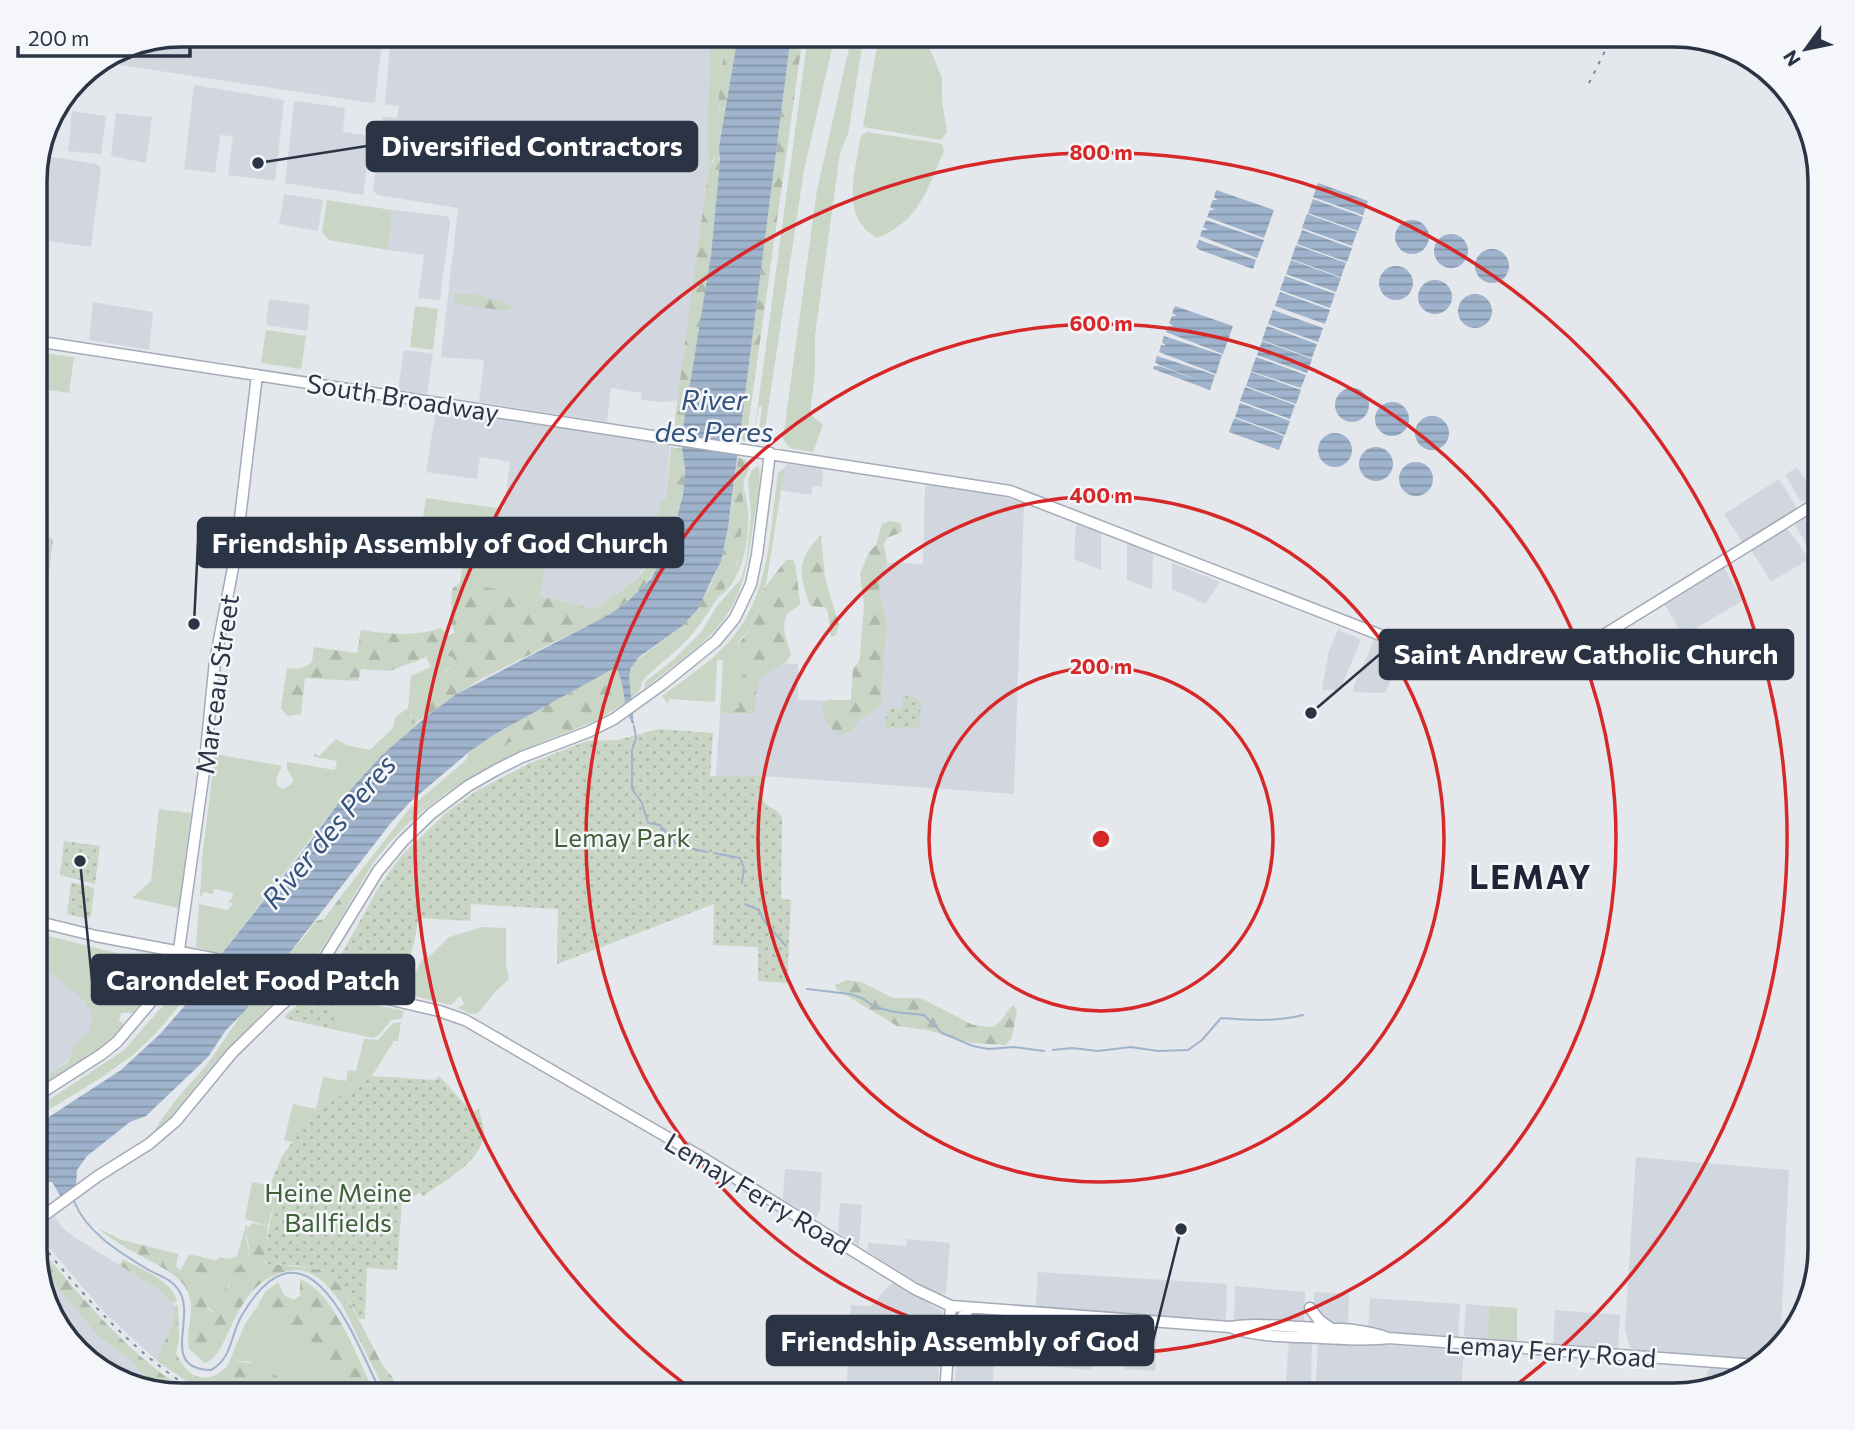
<svg xmlns="http://www.w3.org/2000/svg" width="1855" height="1430" viewBox="0 0 1855 1430" font-family="Commissioner,sans-serif">
	<style>
		.built { fill: #d2d6de }
		.grass { fill: #c9d6c5 }
		.forest { fill: url(#forest-firs) }
		.park { fill: url(#park-dots) }
		.water { fill: url(#water-rules) }
		.lines { fill: none; stroke-linecap: round; stroke-linejoin: round }
		.stream { stroke: #9fb4cc; stroke-width: 2 }
		.major-casing { stroke: #a3abb8; stroke-width: 13 }
		.major { stroke: #fff; stroke-width: 10 }
		.rail { stroke: #7d8696; stroke-width: 2; stroke-dasharray: 3.5 7; stroke-linecap: butt }
		.ring { fill: none; stroke: #d62828; stroke-width: 3.5 }
		.labels { text-anchor: middle; dominant-baseline: central; stroke-width: 5; stroke-linejoin: round; paint-order: stroke }
		.street-label { font-size: 26px; fill: #2b3445; stroke: #f4f6f9 }
		.park-label { font-size: 26px; fill: #3f6138; stroke: #f4f6f9 }
		.water-label { font-size: 28px; font-style: italic; fill: #34527a; stroke: #f4f6f9 }
		.district-label { font-size: 33px; font-weight: bold; letter-spacing: 2px; fill: #1d2536; stroke: #f4f6f9 }
		.rim { fill: none; stroke: #2b3445; stroke-width: 3.5 }
		.centre { fill: #d62828; stroke: #f4f6f9; stroke-width: 3.5 }
		.ring-label { font-size: 21px; text-anchor: middle; font-weight: bold; fill: #d62828; stroke: #f4f6f9; stroke-width: 5; stroke-linejoin: round; paint-order: stroke }
		.leader { fill: none; stroke: #2b3445; stroke-width: 2.5 }
		.callout-dot { fill: #2b3445; stroke: #f4f6f9; stroke-width: 2.5 }
		.callout { fill: #2b3445; stroke: #2b3445; stroke-width: 2.5 }
		.callout-label { font-size: 28px; text-anchor: middle; font-weight: bold; fill: #fff }
	</style>
	<defs>
		<pattern id="forest-firs" width="22" height="20" patternUnits="userSpaceOnUse" patternTransform="scale(1.75)"><rect width="22" height="20" fill="#c9d6c5"/><path d="M5 1l3.5 6h-7zM16 11l3.5 6h-7z" fill="#adb8ab"/></pattern>
		<pattern id="park-dots" width="8" height="8" patternUnits="userSpaceOnUse" patternTransform="scale(1.75)"><rect width="8" height="8" fill="#c9d6c5"/><path d="M2 2h.1M6 6h.1" fill="none" stroke="#adb8ab" stroke-width="1.8" stroke-linecap="round"/></pattern>
		<pattern id="water-rules" width="6" height="5" patternUnits="userSpaceOnUse" patternTransform="scale(1.75)"><rect width="6" height="5" fill="#9fb4cc"/><path d="M0 2.5h6" fill="none" stroke="#8293a7"/></pattern>
	</defs>
	<rect width="100%" height="100%" fill="#e4e7ec"/>
	<path class="built" d="M181,35H383L375,101L372,103L100,62L125,46Z
		M391,35H711L707,139L709,160L679,400L663,402L641,400L642,393L611,388L607,422L479,402L484,360L441,357L458,208L378,195L373,191L383,117L397,118L399,106L385,104Z
		M194,85L284,100L275,181L228,175L233,136L220,135L215,173L184,169Z
		M297,101L345,108L343,132L371,136L363,195L285,183L294,103Z
		M72,111L106,116L101,154L68,151Z
		M116,113L152,117L146,163L111,156Z
		M40,155L96,164L101,168L91,247L35,239V171Z
		M284,194L323,200L318,231L279,224Z
		M392,210L446,216L449,218L450,222L440,300L418,298L424,255L388,250Z
		M269,299L310,305L307,331L266,325Z
		M93,302L153,312L149,350L89,340Z
		M404,350L433,354L427,394L398,390Z
		M436,409L670,444L666,500L650,553L641,572L625,590L593,609L543,597L460,583L471,505L504,509L510,462L480,457L477,479L426,472Z
		M786,464L821,468L823,471L822,487L813,485L811,495L780,490Z
		M1797,467L1816,496L1805,502L1800,500L1785,475Z
		M1779,479L1795,504L1796,509L1742,542L1724,514Z
		M927,485L1000,496L1024,503L1014,794L763,776H716L720,713L754,714L757,663L798,664V700L851,701L853,668L862,669L868,562L923,564L925,488Z
		M1820,507V552L1813,556L1794,523Z
		M1076,523L1101,533V570L1074,559Z
		M1787,528L1809,559L1771,582L1751,550Z
		M1127,542L1153,554L1152,589L1127,580Z
		M1172,563L1220,582L1205,604L1172,589Z
		M1724,568L1744,600L1683,636L1665,605Z
		M1338,630L1361,639L1340,690H1322L1329,650Z
		M1374,640L1400,649L1402,652L1386,691L1380,693L1354,692L1353,688Z
		M35,950L53,963L95,1006L91,1046L35,1082Z
		M1636,1157L1789,1170L1781,1327L1793,1328L1790,1338L1763,1360L1636,1351L1629,1346L1625,1328Z
		M785,1169L822,1172L820,1210L815,1219L783,1199Z
		M840,1203L862,1205L859,1246L838,1233Z
		M54,1215L62,1227L74,1237L163,1292L175,1306L173,1324L166,1343L156,1360L104,1312L35,1231Z
		M907,1239L950,1243L946,1293L940,1294L920,1284L867,1251L868,1243L906,1246Z
		M35,1240L51,1261L49,1266L101,1339L130,1359L151,1385L92,1365L50,1314L49,1295L40,1277L35,1258Z
		M1038,1272L1227,1284L1226,1320L1039,1308L1036,1304Z
		M895,1283L943,1312L937,1395H846L851,1305L871,1306L889,1285Z
		M1235,1286L1305,1292L1304,1320L1299,1324L1234,1321Z
		M1314,1292L1349,1294L1348,1327L1321,1320L1314,1305Z
		M1370,1298L1460,1304L1458,1336L1453,1338L1368,1330Z
		M1466,1304L1489,1306L1487,1340L1464,1336Z
		M1555,1310L1620,1315L1618,1348L1553,1344Z
		M970,1314L1097,1322L1092,1370L994,1362L992,1395H954L959,1326Z
		M1128,1325L1157,1328L1155,1371L1125,1369Z
		M1289,1338L1310,1340L1312,1343L1311,1382L1286,1381Z
		M1318,1341L1464,1350L1461,1395H1411L1412,1387L1316,1382Z
		M1714,1366L1750,1370L1738,1380L1706,1388L1707,1371Z"/>
	<path class="grass" d="M711,35H726L718,103V108L723,110L726,107L719,147L720,161L719,158L714,157L708,171L709,160L707,139Z
		M808,35H835L804,170L764,436L762,440L758,438L762,407L759,406L753,442Z
		M852,35H864L848,134L840,153L815,335V372L810,414L823,425L813,452L790,448L783,439L784,431L817,190Z
		M879,35H922L926,40L942,78V100L947,132L941,140L863,127Z
		M867,132L937,143L942,144L944,151C927,189 919,222 877,238C840,217 855,174 860,140L862,135Z
		M327,200L392,210L388,250L329,240L322,232Z
		M415,306L438,309L433,350L410,347Z
		M266,330L306,336L301,369L261,363Z
		M35,352L74,357L69,393L35,388Z
		M671,447L675,448C684,480 665,550 641,572L650,553L661,500H666Z
		M759,466C761,485 756,507 753,526C741,624 717,632 644,689L646,681L673,660L701,632L716,607L741,579L746,562L751,515L748,480L752,470Z
		M785,467L766,584L762,591L754,623L737,644L747,662V671L738,680L739,708L724,709L720,713L723,660H717L715,702L669,699L668,704L662,696C685,679 713,661 732,638C770,593 770,529 778,473Z
		M744,490C754,519 747,578 719,597L737,565Z
		M426,498L502,509L498,544L546,552L540,597L460,583L464,554L419,547Z
		M681,627L674,643L689,638C676,652 660,663 647,676C637,686 646,688 631,698L629,676L633,663Z
		M439,652L455,658V664L436,678L410,716L414,724L419,722L383,754L340,801L221,954L196,947L199,904L227,910L233,904L228,902L232,898L233,893L214,889L213,894L203,892L202,897L200,896L202,859L215,754L282,766L276,779L278,786L283,789L292,784L293,779L287,769V762L335,770L337,761L314,757V753L319,756L336,739L346,745L370,750L393,728L395,717L408,708L411,676L431,667L426,657Z
		M554,724L568,732C492,760 420,799 372,865C361,882 315,968 302,972C295,974 284,969 277,967L304,937L311,938L346,899L345,891L410,808L418,811C448,785 516,728 554,724Z
		M159,809L191,813L179,908L132,898L151,881Z
		M482,927L506,928V963L509,979L495,992L478,1013L471,1014L458,1008L464,1004L460,996L451,1005L409,995L413,977L422,959L430,956L449,937Z
		M40,934L112,952L159,960L163,969L150,992L133,1013H121L119,1021L123,1023L124,1027L101,1049L35,1091V1082L69,1061L75,1046L90,1031L92,1015L85,1001L49,971V968L42,967L44,951L39,943Z
		M195,965L205,967L202,979L156,1033L134,1054L104,1076L35,1118V1109L124,1050L184,982L193,971Z
		M270,983L274,985V991L279,992L276,1000L213,1065L169,1119L154,1132C167,1107 189,1086 207,1064C228,1037 244,1005 270,983Z
		M334,996L404,1011L402,1019L391,1020L379,1035L373,1038L286,1019Z
		M401,1022L398,1041H394L372,1076L318,1109L294,1142L284,1140L293,1104L316,1109L323,1077L346,1081L348,1070L356,1071L364,1039L378,1040L393,1023Z
		M252,1182L278,1187L268,1226L245,1219Z
		M246,1225L248,1226L246,1238L249,1250L248,1258L234,1271L223,1299V1310L220,1315C206,1311 202,1294 195,1283L210,1271L213,1260H217L219,1257L230,1259L237,1256Z
		M1489,1306L1517,1308V1342L1487,1340Z
		M257,1307L261,1314L283,1329L299,1346L350,1382L344,1388L343,1395H302L248,1361L231,1362L227,1367L245,1324Z"/>
	<path class="forest" d="M726,35H738L726,107L720,111L718,103Z
		M791,35H803L746,441L739,440Z
		M716,156L720,161L711,255L684,432L676,429L675,419L708,171Z
		M455,294L478,295L507,303L511,305L512,309L505,311L457,304L453,298Z
		M675,448L682,449C687,468 684,488 680,508C670,557 652,586 610,614L479,680L414,724L411,722C409,711 428,685 436,678C443,673 449,670 455,664L454,658L439,652L390,671L361,669L358,681L305,678L301,714L287,716L281,707L287,668C297,669 304,669 312,662L314,647L357,653L361,630C388,634 415,637 441,628L448,635L455,633L451,623L452,589L460,583L543,597L593,609C646,578 663,557 673,496C675,480 679,463 675,448Z
		M738,457L746,460L749,468L744,480L740,552L733,575L701,623L689,638L676,645L674,641C682,621 700,606 710,586C730,548 731,499 738,457Z
		M890,521L900,523L902,528L901,532L887,538L884,545L887,561L880,581L879,594L885,613L886,626L881,702L878,708L861,718L852,730L841,735C827,727 822,719 823,703L828,700H851L853,668L859,662L860,655L864,605L860,574L869,552L876,545L882,524Z
		M821,535L825,578L839,625L836,635L831,637L828,613L825,607L810,606C799,574 795,561 821,535Z
		M786,560H793L795,563L800,601V605L787,614L784,624L785,636L791,654C788,661 785,663 779,666C754,678 756,689 755,714L720,713L724,709L739,708L738,680L747,671V662L731,657L732,653L754,623L762,591Z
		M613,669H617L624,686L625,703L595,721L568,732L554,724C518,728 447,786 417,811L410,808L466,760L469,752L495,734Z
		M345,891L346,899C337,917 329,944 304,937L316,921L324,919Z
		M847,980L861,982L893,998H921L973,1025L993,1027C1004,1021 1005,1012 1013,1005L1017,1010L1012,1037L1006,1045L972,1043L927,1030L897,1026L836,989L835,985Z
		M252,1223L268,1226L264,1263L318,1269L339,1282L382,1364L393,1378L396,1395H387L341,1303C327,1283 310,1264 284,1272C230,1286 231,1356 205,1363L189,1349C185,1331 195,1313 189,1295C183,1272 139,1257 120,1244C113,1240 105,1234 98,1228L122,1240L178,1254L176,1267L181,1270L189,1254L213,1260L210,1271L195,1283L209,1310L219,1315L223,1310L221,1291L229,1287C230,1282 231,1274 234,1271C239,1264 247,1263 249,1254C251,1242 241,1234 252,1223Z
		M123,1259C141,1270 173,1280 177,1302L173,1303L163,1294V1292L119,1265Z
		M51,1261C88,1306 126,1348 174,1383V1393L151,1385L130,1359L101,1339L53,1282L48,1271Z
		M300,1279C336,1294 358,1360 375,1394L368,1395L299,1346L283,1329L261,1314L257,1307L265,1292L278,1282L284,1295L293,1300L300,1296Z
		M178,1305L179,1339L176,1353C189,1381 210,1387 231,1362C263,1360 278,1378 302,1395H207L161,1364L156,1360L173,1324L175,1306Z"/>
	<path class="park" d="M35,535L50,537L53,540L43,618L40,620H35Z
		M903,696L915,697L921,703L919,727L886,728C883,721 886,715 891,709L902,710Z
		M659,729L713,733L710,776H763C762,786 758,801 770,807C777,811 779,811 782,818L781,899L791,900L787,983L758,981V947L713,945L714,904L557,964L558,909L471,904L470,921L418,918C415,946 407,969 397,995L343,984L333,1029L285,1018L286,1015L310,994L342,953L379,887L401,856L447,812L478,790L528,764L587,741L618,740Z
		M64,841L100,846L95,884L60,875Z
		M71,882L94,888L91,916L87,919L67,914Z
		M372,1076L435,1080L439,1076L472,1112L479,1109C480,1116 484,1125 484,1132C483,1161 444,1181 423,1196L420,1193L402,1201L397,1270L367,1268L365,1319H359C335,1268 321,1266 267,1264L263,1260L277,1187L270,1185L282,1156L318,1109Z"/>
	<path class="water" d="M738,35H791L728,528L721,561L697,610L681,627L639,657L631,668L629,676L634,726C622,708 626,687 617,669H613L495,734L469,752L410,802L390,824L243,1013L226,1030L208,1057L146,1116L130,1122L87,1156L77,1170L76,1186L61,1197L52,1182H47L35,1189V1126L121,1070L161,1033L200,988L223,952L303,851L340,801L383,754L428,715L457,694L610,614L626,603L651,579L671,543L683,494L685,469L682,449L684,421L711,255L720,161L719,147Z
		M1318,183L1368,201L1363,215L1313,197Z
		M1216,190L1274,210L1264,238L1207,217L1210,210H1215L1210,207L1213,200H1218L1214,197Z
		M1313,199L1363,217L1358,231L1308,213Z
		M1307,214L1357,232L1352,246L1302,228Z
		M1395 237a17 17 0 1 1 34 0a17 17 0 1 1-34 0Z
		M1206,220L1264,240L1257,258L1200,236L1202,230H1208L1203,227Z
		M1302,230L1352,248L1347,262L1297,244Z
		M1434 251a17 17 0 1 1 34 0a17 17 0 1 1-34 0Z
		M1199,240L1256,260L1253,269L1200,250L1196,247Z
		M1296,245L1346,263L1341,277L1291,259Z
		M1475 266a17 17 0 1 1 34 0a17 17 0 1 1-34 0Z
		M1291,260L1341,278L1336,292L1286,274Z
		M1379 283a17 17 0 1 1 34 0a17 17 0 1 1-34 0Z
		M1285,276L1335,294L1330,308L1280,290Z
		M1418 297a17 17 0 1 1 34 0a17 17 0 1 1-34 0Z
		M1280,292L1330,310L1325,324L1275,306Z
		M1458 311a17 17 0 1 1 34 0a17 17 0 1 1-34 0Z
		M1175,306L1233,326L1223,354L1166,332L1168,326H1173L1169,323L1172,316H1177L1172,313Z
		M1273,310L1323,328L1318,342L1268,324Z
		M1267,326L1317,344L1312,358L1262,340Z
		M1164,336L1222,355L1216,374L1159,352L1161,345L1166,346L1162,342Z
		M1262,341L1312,359L1307,373L1257,355Z
		M1157,356L1215,375L1210,390L1153,369L1154,366H1159L1206,383L1159,365L1155,362Z
		M1256,357L1306,375L1301,388L1251,371Z
		M1251,372L1301,390L1296,404L1246,386Z
		M1245,387L1295,405L1290,419L1240,401Z
		M1335 405a17 17 0 1 1 34 0a17 17 0 1 1-34 0Z
		M1375 419a17 17 0 1 1 34 0a17 17 0 1 1-34 0Z
		M1240,403L1290,421L1285,435L1235,417Z
		M1415 433a17 17 0 1 1 34 0a17 17 0 1 1-34 0Z
		M1234,418L1284,436L1279,450L1229,432Z
		M1318 450a17 17 0 1 1 34 0a17 17 0 1 1-34 0Z
		M1359 464a17 17 0 1 1 34 0a17 17 0 1 1-34 0Z
		M1399 479a17 17 0 1 1 34 0a17 17 0 1 1-34 0Z"/>
	<g class="lines">
		<path class="stream" d="M634,726L636,738L632,750V789L642,803L648,823L660,825L677,845L707,852
			M714,853L740,858L744,868L742,883
			M745,904L759,910L764,921L786,946
			M807,989L850,994L862,998L875,1007L895,1012L924,1015L942,1033L973,1046L988,1049L1015,1047L1044,1051
			M1053,1050L1072,1048L1098,1051L1131,1047L1158,1051L1188,1050L1202,1040L1221,1018C1247,1020 1277,1022 1303,1015
			M74,1201C86,1232 119,1252 147,1269C159,1276 170,1278 178,1289C198,1316 158,1369 211,1370C233,1358 230,1335 242,1315C308,1204 355,1340 382,1395"/>
		<defs>
			<path id="major" d="M35,341L1010,491L1455,664C1484,674 1532,675 1560,662L1820,501
				M35,921L96,936L212,958L439,1011L465,1020L698,1155L915,1289L951,1306L1230,1327C1254,1323 1277,1326 1301,1327C1330,1329 1360,1327 1388,1338
				M328,955L331,975L340,988
				M277,974L283,989L284,1003
				M35,1097L102,1054L117,1042L166,984L177,964L204,771L215,661L236,552L257,375
				M35,1222L98,1176L149,1144L176,1121L232,1053L318,969L378,871L403,841L432,813L468,786L496,770L522,757L588,732L614,719L664,683L716,641L735,618L751,584L757,555L770,453
				M1310,1308L1319,1320L1332,1329
				M1230,1327C1258,1338 1292,1336 1322,1338C1344,1339 1366,1341 1388,1338L1757,1365
				M950,1331L970,1308
				M945,1395L951,1306"/>
		</defs>
		<use href="#major" class="major-casing"/>
		<use href="#major" class="major"/>
		<path class="rail" d="M1589,83L1613,35
			M35,1236C85,1298 133,1353 201,1395"/>
	</g>
	<g class="ring">
		<circle cx="1101" cy="839" r="172"/>
		<circle cx="1101" cy="839" r="343"/>
		<circle cx="1101" cy="839" r="515"/>
		<path d="M698 1394A686 686 0 1 1 1504 1394"/>
	</g>
	<g class="labels">
		<g class="street-label">
			<text transform="translate(403 397) rotate(9)">South Broadway</text>
			<text transform="translate(216 684) rotate(-82)">Marceau Street</text>
			<text transform="translate(758 1193) rotate(31)">Lemay Ferry Road</text>
			<text transform="translate(1551 1350) rotate(4)">Lemay Ferry Road</text>
		</g>
		<g class="park-label">
			<text x="622" y="836">Lemay Park</text>
			<text x="338" y="1191">Heine Meine<tspan x="338" dy="30">Ballfields</tspan></text>
		</g>
		<g class="water-label">
			<text x="714" y="399">River<tspan x="714" dy="32">des Peres</tspan></text>
			<text transform="translate(328 831) rotate(-50)">River des Peres</text>
		</g>
		<g class="district-label">
			<text x="1531" y="875">LEMAY</text>
		</g>
	</g>
	<path d="M0 0H1855V1430H0ZM181 47H1674A134 134 0 0 1 1808 181V1249A134 134 0 0 1 1674 1383H181A134 134 0 0 1 47 1249V181A134 134 0 0 1 181 47Z" fill="#f4f6f9" fill-rule="evenodd"/>
	<path class="rim" d="M181 47H1674A134 134 0 0 1 1808 181V1249A134 134 0 0 1 1674 1383H181A134 134 0 0 1 47 1249V181A134 134 0 0 1 181 47Z"/>
	<circle cx="1101" cy="839" r="10" class="centre"/>
	<g class="ring-label">
		<text x="1101" y="160">800 m</text>
		<text x="1101" y="331">600 m</text>
		<text x="1101" y="503">400 m</text>
		<text x="1101" y="674">200 m</text>
	</g>
	<path class="leader" d="M258 163L367 146M194 624L198 543M1311 713L1380 654M80 861L92 980M1181 1229L1153 1341"/>
	<g class="callout-dot">
		<circle cx="258" cy="163" r="7"/>
		<circle cx="194" cy="624" r="7"/>
		<circle cx="1311" cy="713" r="7"/>
		<circle cx="80" cy="861" r="7"/>
		<circle cx="1181" cy="1229" r="7"/>
	</g>
	<g class="callout">
		<rect x="367" y="122" width="330" height="49" rx="7"/>
		<rect x="198" y="518" width="485" height="49" rx="7"/>
		<rect x="1380" y="630" width="413" height="49" rx="7"/>
		<rect x="92" y="955" width="322" height="49" rx="7"/>
		<rect x="767" y="1316" width="386" height="49" rx="7"/>
	</g>
	<g class="callout-label">
		<text x="532" y="156">Diversified Contractors</text>
		<text x="440" y="553">Friendship Assembly of God Church</text>
		<text x="1586" y="664">Saint Andrew Catholic Church</text>
		<text x="253" y="990">Carondelet Food Patch</text>
		<text x="960" y="1351">Friendship Assembly of God</text>
	</g>
	<g transform="translate(1806 49) rotate(237)" stroke="#f4f6f9" stroke-width="5" paint-order="stroke">
	<path d="M0-5L12 26L0 18L-12 26Z" fill="#2b3445"/>
	<text y="-10" font-size="19" font-weight="bold" text-anchor="middle" fill="#2b3445">N</text>
	</g>
	<path d="M18 46v10h172v-10" fill="none" stroke="#2b3445" stroke-width="3.5"/>
	<text x="28" y="46" font-size="21" fill="#2b3445" stroke="#f4f6f9" stroke-width="5" paint-order="stroke">200 m</text>
</svg>
